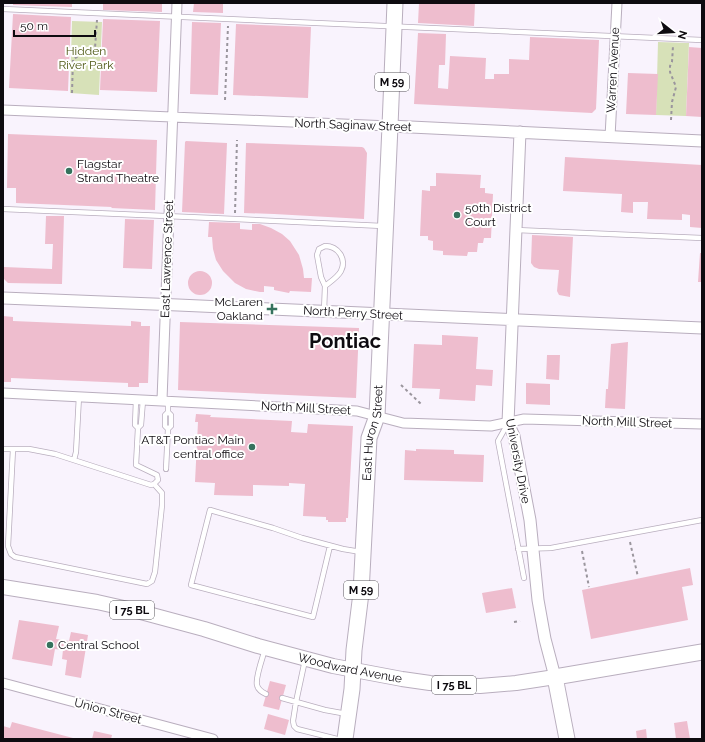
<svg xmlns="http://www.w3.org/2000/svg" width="705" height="742" viewBox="0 0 705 742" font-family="Raleway,sans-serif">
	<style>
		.green { fill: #d7e1b8 }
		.building { fill: #eebdce }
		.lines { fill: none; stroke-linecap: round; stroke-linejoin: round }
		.service-casing { stroke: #b9aebe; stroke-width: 6 }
		.minor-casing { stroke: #b9aebe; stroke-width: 11 }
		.tertiary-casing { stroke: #b9aebe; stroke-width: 13 }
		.primary-casing { stroke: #b9aebe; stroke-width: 16 }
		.trunk-casing { stroke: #b9aebe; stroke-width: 17 }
		.path { stroke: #9a959d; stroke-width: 2; stroke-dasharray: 3 3; stroke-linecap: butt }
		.service { stroke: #fff; stroke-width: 4.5 }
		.minor { stroke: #fff; stroke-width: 9 }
		.tertiary { stroke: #fff; stroke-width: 11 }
		.primary { stroke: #fff; stroke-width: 14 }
		.trunk { stroke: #fff; stroke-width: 15 }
		.poi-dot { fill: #35725d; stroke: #fff; stroke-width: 1.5 }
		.labels { text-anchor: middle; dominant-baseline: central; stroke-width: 4; stroke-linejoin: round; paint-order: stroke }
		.shield { fill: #fff; stroke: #565458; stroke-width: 1 }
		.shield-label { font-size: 11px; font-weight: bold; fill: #0e0b10 }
		.park-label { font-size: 12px; fill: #4e5814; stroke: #fff }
		.street-label { font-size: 12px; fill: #0e0b10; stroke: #fff }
		.poi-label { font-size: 12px; fill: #0e0b10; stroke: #fff; text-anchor: start }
		.town-label { font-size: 20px; font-weight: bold; fill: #0e0b10; stroke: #fff }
	</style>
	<rect width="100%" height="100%" fill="#f9f3fd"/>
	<path class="green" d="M72,21L102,22L99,95L70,93Z
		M658,42L689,43L686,116L656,115Z"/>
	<path class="building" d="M13,3H72V7L13,5Z
		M103,3H162V12L103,10Z
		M194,3H223V13L193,12Z
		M419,3H475L474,26L418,23Z
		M13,14L71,17L68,91L9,88Z
		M103,19L160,21L157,92L100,90Z
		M192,22L221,23L218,95L190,94Z
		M236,24L311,27L308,98L233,95Z
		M418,33L446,34L445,65H439L438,88L448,89L450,56L486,58L485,79H494V74H509V59L529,60L530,37L599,40L596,109L592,113L414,104Z
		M689,47L702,48V117L686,116Z
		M628,73L658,74L656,115L626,114Z
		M8,134L157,140L155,210L111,208L112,207L16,203V188H7Z
		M186,141L227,143L224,214L182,212L185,142Z
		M246,143L362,147L364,148L367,153L364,219L274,214L244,213Z
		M565,157L702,165V228L690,227V215L682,214V220L647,219L648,202H633V213L621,212L622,194L563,191Z
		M436,173L481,175L480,188H485V193L493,194L491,238H484L483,243H478L477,252H468L467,256L443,255V251L433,250V241L428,240V236H420L422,190L430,191V186H436Z
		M46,216H64L62,284L8,283L3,278L4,267L52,269L53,244H45Z
		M125,219L154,220L152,269L123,268Z
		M209,222L240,223V229L252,230V224H260L271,228L282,234L290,241L299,255L303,269L304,278H312L311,292L290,291L289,293L274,290V287L264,286V292H260L246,289L235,283L223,271L216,260L213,249L212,237H208Z
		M532,235L573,237L570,297L559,295L557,291L559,270L539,269L534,267L531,263Z
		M700,253H702V282H698Z
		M188 283a12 12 0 1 1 24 0a12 12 0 1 1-24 0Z
		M3,316L13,317V321L131,326V321L141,322V326H150L148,383H139V387H128V383L11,378V382H3Z
		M180,322L359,328L356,398L178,390Z
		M442,335L478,337L476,369L493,370L492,386L476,385L475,401L439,399L440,389L412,388L414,344L442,345Z
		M628,342L625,409L605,408L606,389H608L611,344Z
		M547,355H560L559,380L546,379Z
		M526,383L550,384V405L526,404Z
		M196,414L211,415L210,417L292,421L291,432L307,433L308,424L353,426L348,518H346V522H328V520H326V517L303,516L305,484L289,483V486L253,485V496L214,495L215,483L195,482L198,422H195Z
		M416,449L454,450V454L484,455L483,482L404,480L405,450L416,451Z
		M690,568L693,585L682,587L688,620L591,639L582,590Z
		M512,588L516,608L486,613L482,593Z
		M19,620L59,626L56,639L69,641L71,632L88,635L81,678L65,675L67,660L62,659L63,650L55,649L52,666L12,659Z
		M270,681L286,685L279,710L263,706Z
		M268,714L289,720L285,735L264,729Z
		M687,721L690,739H676L674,723Z
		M12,722L73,738V739H3V726L10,728Z
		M646,729L647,739H637L636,731Z
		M94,731L112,735L111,739H92Z"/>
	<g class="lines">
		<defs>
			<path id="service" d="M3,9L702,40
				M3,209L235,219L383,226
				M516,230L702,238
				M325,246C338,246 347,259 341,271C338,277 330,282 325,286L321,277L317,255L319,249Z
				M324,311L325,286
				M168,412L171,415V426L168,429L165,426V415L168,412V401
				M507,425L498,441L524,578
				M138,428L141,425L143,400
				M3,449H29L55,454L151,485L154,484L158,480L157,475L136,465L138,428L135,425L136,400
				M13,449L8,546L11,554L15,557L147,584L152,581L155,572L162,505V493L154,484
				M74,460L76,452L79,396
				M166,469L168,429
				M330,546L313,617L191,585L210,510L273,528L302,538L343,549L361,552
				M518,549L551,548L702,520
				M265,649C263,657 255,678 257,685C258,690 262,692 266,694
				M305,660L296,702L293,721L294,726L297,729L337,739
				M282,698L325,710L347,714"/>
			<path id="minor" d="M3,110L390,126
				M610,137L617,3
				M3,393L357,411L403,423L491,426L524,419L702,424
				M162,400L177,3
				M3,683L213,739"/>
			<path id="tertiary" d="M390,126L702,141
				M520,132L508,423L514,436L530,520L538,600L545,639L555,677
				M3,298L178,305L702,328"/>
			<g id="primary">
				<path id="s1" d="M3,587L97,602L137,611L204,629L258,646L333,666L402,679L430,683L459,685L480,686L516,683L555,677"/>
			</g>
			<g id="trunk">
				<path id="s2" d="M345,739L352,689L354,650L361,593L369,438L377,416L390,126L395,3"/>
				<path d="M567,739L555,677L702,652"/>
			</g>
		</defs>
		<use href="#service" class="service-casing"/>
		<use href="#minor" class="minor-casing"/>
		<use href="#tertiary" class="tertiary-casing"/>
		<use href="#primary" class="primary-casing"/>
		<use href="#trunk" class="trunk-casing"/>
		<path class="path" d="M72,93L73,59L95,48L97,20
			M225,100L228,26
			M671,120L672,102L676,87L670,72V66L672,62L673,46
			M235,213L237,140
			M401,385L421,404
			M630,542L638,577
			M582,551L589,587
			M514,622L520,621"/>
		<use href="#service" class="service"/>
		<use href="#minor" class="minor"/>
		<use href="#tertiary" class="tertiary"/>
		<use href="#primary" class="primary"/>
		<use href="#trunk" class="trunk"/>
	</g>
	<g class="poi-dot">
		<circle cx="69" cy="171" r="4"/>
		<circle cx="457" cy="215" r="4"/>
		<path d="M270 303h4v4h4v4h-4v4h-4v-4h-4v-4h4z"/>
		<circle cx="252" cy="447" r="4"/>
		<circle cx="50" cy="645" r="4"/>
	</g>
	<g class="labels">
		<g class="shield">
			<rect x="375" y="73" width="34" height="18" rx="3"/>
			<rect x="344" y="581" width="34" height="18" rx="3"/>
			<rect x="110" y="601" width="44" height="18" rx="3"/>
			<rect x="432" y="676" width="44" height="18" rx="3"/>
		</g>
		<g class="shield-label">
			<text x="392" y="82">M 59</text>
			<text x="361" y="590">M 59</text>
			<text x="132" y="610">I 75 BL</text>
			<text x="454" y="685">I 75 BL</text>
		</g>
		<g class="park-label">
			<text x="86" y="51">Hidden<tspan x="86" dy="14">River Park</tspan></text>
		</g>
		<g class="street-label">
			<text transform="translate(613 70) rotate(-87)">Warren Avenue</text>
			<text transform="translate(353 125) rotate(2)">North Saginaw Street</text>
			<text transform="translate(167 259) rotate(-88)">East Lawrence Street</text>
			<text transform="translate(353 313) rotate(3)">North Perry Street</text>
			<text transform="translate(306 408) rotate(3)">North Mill Street</text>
			<text transform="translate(627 422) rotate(2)">North Mill Street</text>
			<text stroke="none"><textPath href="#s2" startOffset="308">East Huron Street</textPath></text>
			<text transform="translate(518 461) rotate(79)">University Drive</text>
			<text stroke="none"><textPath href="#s1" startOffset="357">Woodward Avenue</textPath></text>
			<text transform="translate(108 711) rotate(15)">Union Street</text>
		</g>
		<g class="poi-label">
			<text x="77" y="164">Flagstar<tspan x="77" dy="14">Strand Theatre</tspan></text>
			<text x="465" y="208">50th District<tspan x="465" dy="14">Court</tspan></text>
			<text x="263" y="302" text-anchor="end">McLaren<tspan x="263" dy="14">Oakland</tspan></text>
			<text x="244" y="440" text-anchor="end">AT&amp;T Pontiac Main<tspan x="244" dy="14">central office</tspan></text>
			<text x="58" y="645">Central School</text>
		</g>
		<g class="town-label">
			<text x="345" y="341">Pontiac</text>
		</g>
	</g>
	<rect width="705" height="742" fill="none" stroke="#0e0b10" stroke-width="8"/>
	<g transform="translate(673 32) rotate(107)" stroke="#ffffff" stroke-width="3" paint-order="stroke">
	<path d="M0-3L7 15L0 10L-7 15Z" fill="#0e0b10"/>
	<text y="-6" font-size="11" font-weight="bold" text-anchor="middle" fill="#0e0b10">N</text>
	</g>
	<path d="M14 30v6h81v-6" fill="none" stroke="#0e0b10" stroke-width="2"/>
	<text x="20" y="30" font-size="12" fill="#0e0b10" stroke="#ffffff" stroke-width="3" paint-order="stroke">50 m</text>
</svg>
